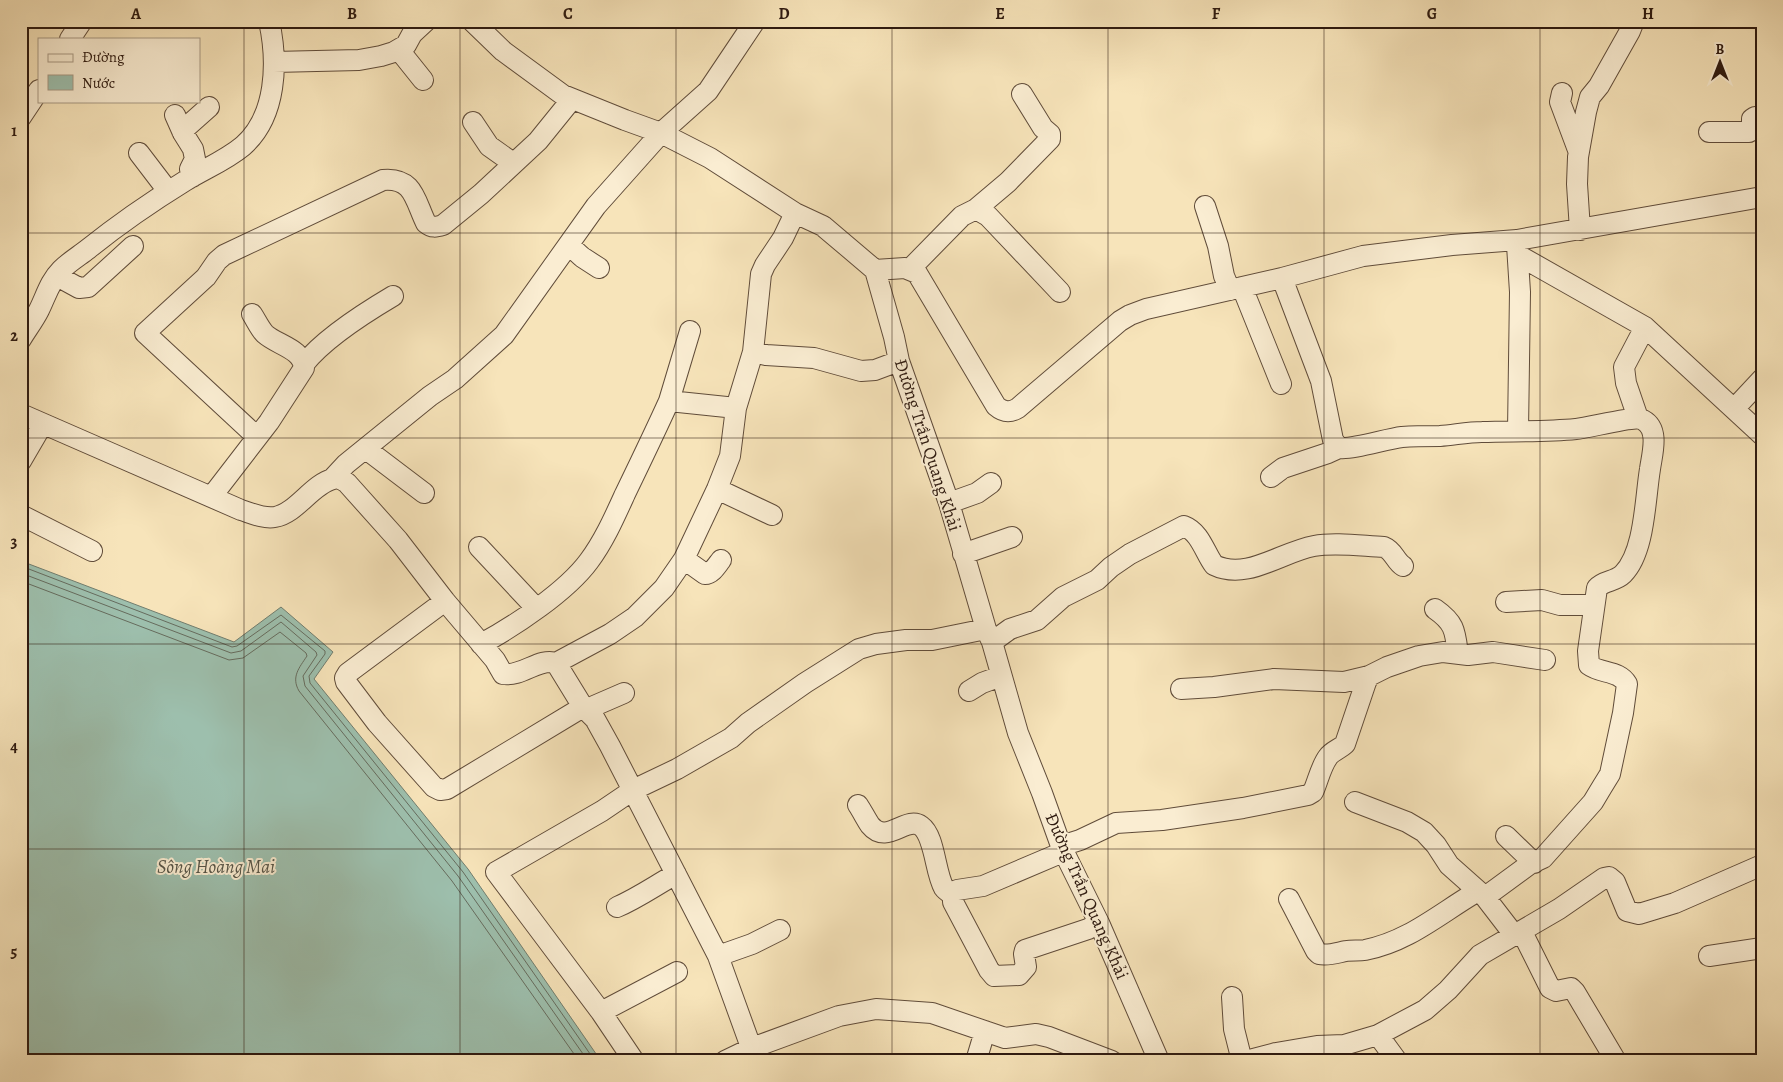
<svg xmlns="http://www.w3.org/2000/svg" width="1783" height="1082" viewBox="0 0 1783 1082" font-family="Alegreya,serif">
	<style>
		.water { fill: #9dbfad; stroke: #717d6e }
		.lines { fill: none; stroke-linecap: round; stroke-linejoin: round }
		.shore { stroke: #666c5e; stroke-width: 1 }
		.minor-casing { stroke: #604c3a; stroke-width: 22 }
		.minor { stroke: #faedd2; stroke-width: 20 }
		.grid { fill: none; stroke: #2e1a10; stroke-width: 1; stroke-opacity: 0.55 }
		.labels { text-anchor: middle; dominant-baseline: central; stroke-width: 4; stroke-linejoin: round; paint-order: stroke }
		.street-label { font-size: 18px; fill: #2e1a10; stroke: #faedd2 }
		.water-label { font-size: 19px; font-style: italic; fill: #555447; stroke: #faedd2 }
		.neatline { fill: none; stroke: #2e1a10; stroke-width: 2 }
		.grid-label { font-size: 16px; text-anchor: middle; font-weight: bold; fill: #2e1a10 }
	</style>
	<rect width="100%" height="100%" fill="#f7e4ba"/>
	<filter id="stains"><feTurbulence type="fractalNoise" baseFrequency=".004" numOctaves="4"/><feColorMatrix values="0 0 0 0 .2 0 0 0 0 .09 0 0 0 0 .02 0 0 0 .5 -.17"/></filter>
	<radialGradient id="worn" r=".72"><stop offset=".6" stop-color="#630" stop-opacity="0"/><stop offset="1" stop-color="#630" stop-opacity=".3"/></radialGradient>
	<path class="water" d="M21,561L234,642L281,607L333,652L314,679L468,869L601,1061H21Z"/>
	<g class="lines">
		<path class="shore" d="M21,566L232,647L237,646L281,615L325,651V654L309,676L310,683L463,872L595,1061
			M21,573L231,653L241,651L281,622L316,652L317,655L303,676L305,686L458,876L588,1061
			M21,581L229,660L243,658L280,632L306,653L307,656C299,668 291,677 299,691L452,881L579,1061"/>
		<defs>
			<path id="minor" d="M472,21L503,51L563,95L625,120L661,133L710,158L795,213L823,226L875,270L894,337L899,361L949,503L986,629L992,642L1018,733L1042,793L1061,846L1099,923L1159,1061
				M70,39L82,21
				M399,50L423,80
				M274,62L359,60L381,56L394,52L406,45L412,34L426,21
				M1562,93L1560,102L1578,150
				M175,115L183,133L193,149L195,159L190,169L192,177
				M21,117L39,90
				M473,122L489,146L513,163
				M182,131L209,107
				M1709,132H1749L1752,130V119L1755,117H1762
				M139,153L168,191
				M1205,206L1218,246L1224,276L1230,290
				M976,209L1008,182L1050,139V134L1043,128L1022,94
				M1580,230L1577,184L1578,157L1586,112L1590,97L1599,86L1630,31L1634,21
				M569,245L582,257L599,268
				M1517,245L1520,292L1518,431
				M1518,255L1645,327L1762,435
				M910,269L962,216L976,209L988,216L1060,292
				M875,270L905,268L917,273L996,406C1003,412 1010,413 1018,408L1120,321L1130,315L1146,309L1282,278L1363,256L1452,245L1517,240L1762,197
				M57,276L79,288L88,287L133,246
				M1282,278L1321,381L1333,440L1339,448C1352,450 1386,439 1402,437C1415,436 1428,436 1440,436C1454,435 1468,432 1482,432C1513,431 1545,432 1576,429C1590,428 1634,415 1643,420C1660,429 1652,454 1650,469C1645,499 1645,552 1623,574C1615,582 1604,580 1597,588L1588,651L1589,665C1601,674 1619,670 1627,684L1623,713L1610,774L1602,787L1593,802L1543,858L1530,864L1485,897
				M1242,287L1281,384
				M21,339C27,329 34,320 39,310C46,296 50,281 61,270C69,262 79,256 88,249C119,224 151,202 185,181C204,169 225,161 243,146C277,116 278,62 269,21
				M753,352L766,355L814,358L861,371L875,370L899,361
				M304,364C323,340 366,312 393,296
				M669,401L690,331
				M1734,409L1762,379
				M21,414L241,510C251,513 263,519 275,517C297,513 312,484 333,479C339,477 343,480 347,483L398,540L445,601L495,660L503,674C522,677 540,657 556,663L583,707L595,719L610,746L718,956L756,1061
				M1638,418L1626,383L1624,367L1645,327
				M257,437L145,333L206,277L217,261L224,255L383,180C414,177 415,201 426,223C432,228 436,227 443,225L481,194L538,141L572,99
				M366,449L424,493
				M21,461L42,425
				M1271,477L1283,468L1328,453L1339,448
				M333,478L346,464L430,396L455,379L504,335L596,206L661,133L708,91L755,21
				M717,489L772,515
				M212,496L269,422L304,368C303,349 277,345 265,334C260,329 256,320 252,314
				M949,503L977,493L991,483
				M21,515L92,551
				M479,547L536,608
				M963,554L1012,537
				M684,559L705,574C712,574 717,565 721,560
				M445,601L348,673L345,678L346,682L377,723L434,787L440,790L447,789L583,707
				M1506,602L1542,600L1560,605H1594
				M1435,609C1455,623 1455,631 1458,654
				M992,642L1010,629L1037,620L1063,597L1097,580L1111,567L1130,554L1184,526C1200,532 1205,553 1214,565C1247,581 1281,552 1314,546C1335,542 1362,546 1384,547C1394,551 1395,561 1403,566
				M481,644C515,626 567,591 589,561C604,541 615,516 625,494C640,463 655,432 669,401L736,408
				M556,663L610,634L635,617L664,588L684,559L717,489L730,456L736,408L753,352L761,274L765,265L783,238L795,213
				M1181,689L1214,687L1274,679L1344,682L1369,676
				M969,691L982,683L1001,676
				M587,711L594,706L624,693
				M1355,802L1407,822L1424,832L1436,845L1449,865L1485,897L1515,936
				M858,805C862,811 866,819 870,825C887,846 906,815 921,826C935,836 935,873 944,888C946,891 950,893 953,895
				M1506,836L1534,863
				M1061,846L1080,840L1116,823L1162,820L1243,808L1308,795L1313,792C1318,781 1321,766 1328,757C1332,751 1340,749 1345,744L1366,682L1369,676L1387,667L1419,656L1443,652L1468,655L1493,652L1545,660
				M1063,852L983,886L957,890L953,895V902L989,970L994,976L1019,975L1026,967L1024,954L1025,950L1088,929L1099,923
				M1289,899L1316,951L1319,954C1328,956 1336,953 1346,951C1352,950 1359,951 1365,950C1407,942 1438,915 1473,894L1475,890
				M617,907C638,898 656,885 676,874
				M1522,932L1550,988L1556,991L1571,988L1575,992L1616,1061
				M718,956L752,944L780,930
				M1709,956L1762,948
				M1232,997L1234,1029L1242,1061
				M601,1012L677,972
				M1378,1035L1397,1061
				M634,1061L601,1012L496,872L602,811L633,790L677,769L731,738L748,723L805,683L859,649L876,644L906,640H932L986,629
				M725,1061L752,1048L839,1016L876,1009L932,1013L1005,1038L1036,1034L1049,1037L1112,1061
				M976,1061L985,1031
				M1246,1061L1276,1053L1317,1046L1344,1045L1378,1035L1425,1010L1448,990L1480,955L1559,909L1604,878L1609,877L1615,882L1627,911L1639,914L1675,903L1762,865"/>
		</defs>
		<use href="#minor" class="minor-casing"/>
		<use href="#minor" class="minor"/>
	</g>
	<path class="grid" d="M244,21V1061M460,21V1061M676,21V1061M892,21V1061M1108,21V1061M1324,21V1061M1540,21V1061M21,233H1762M21,438H1762M21,644H1762M21,849H1762"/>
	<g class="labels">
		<g class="street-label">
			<text transform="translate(928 445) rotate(72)">Đường Trần Quang Khải</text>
			<text transform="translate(1087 896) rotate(66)">Đường Trần Quang Khải</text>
		</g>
		<g class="water-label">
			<text x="216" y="867">Sông Hoàng Mai</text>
		</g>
	</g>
	<rect width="1783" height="1082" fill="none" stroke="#f7e4ba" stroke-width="55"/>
	<rect x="38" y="38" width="162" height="65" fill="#faedd2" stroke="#a89984"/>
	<rect x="48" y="54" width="25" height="8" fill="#faedd2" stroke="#a89984"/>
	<text x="82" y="62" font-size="15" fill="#2e1a10">Đường</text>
	<rect x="48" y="75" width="25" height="15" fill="#9dbfad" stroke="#a89984"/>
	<text x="82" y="88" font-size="15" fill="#2e1a10">Nước</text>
	<g transform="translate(1720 62)" stroke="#faedd2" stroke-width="4" paint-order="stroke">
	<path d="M0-4L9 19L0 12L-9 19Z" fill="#2e1a10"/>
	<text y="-8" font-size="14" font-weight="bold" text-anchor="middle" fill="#2e1a10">B</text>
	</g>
	<rect x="28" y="28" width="1728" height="1026" class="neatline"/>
	<g class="grid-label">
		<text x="136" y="19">A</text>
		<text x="352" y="19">B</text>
		<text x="568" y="19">C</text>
		<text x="784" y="19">D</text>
		<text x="1000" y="19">E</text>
		<text x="1216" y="19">F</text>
		<text x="1432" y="19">G</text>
		<text x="1648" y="19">H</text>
		<text x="14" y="136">1</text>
		<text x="14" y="341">2</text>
		<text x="14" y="547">3</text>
		<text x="14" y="752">4</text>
		<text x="14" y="957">5</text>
	</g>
	<rect width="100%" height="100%" filter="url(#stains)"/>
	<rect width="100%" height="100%" fill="url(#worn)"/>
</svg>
